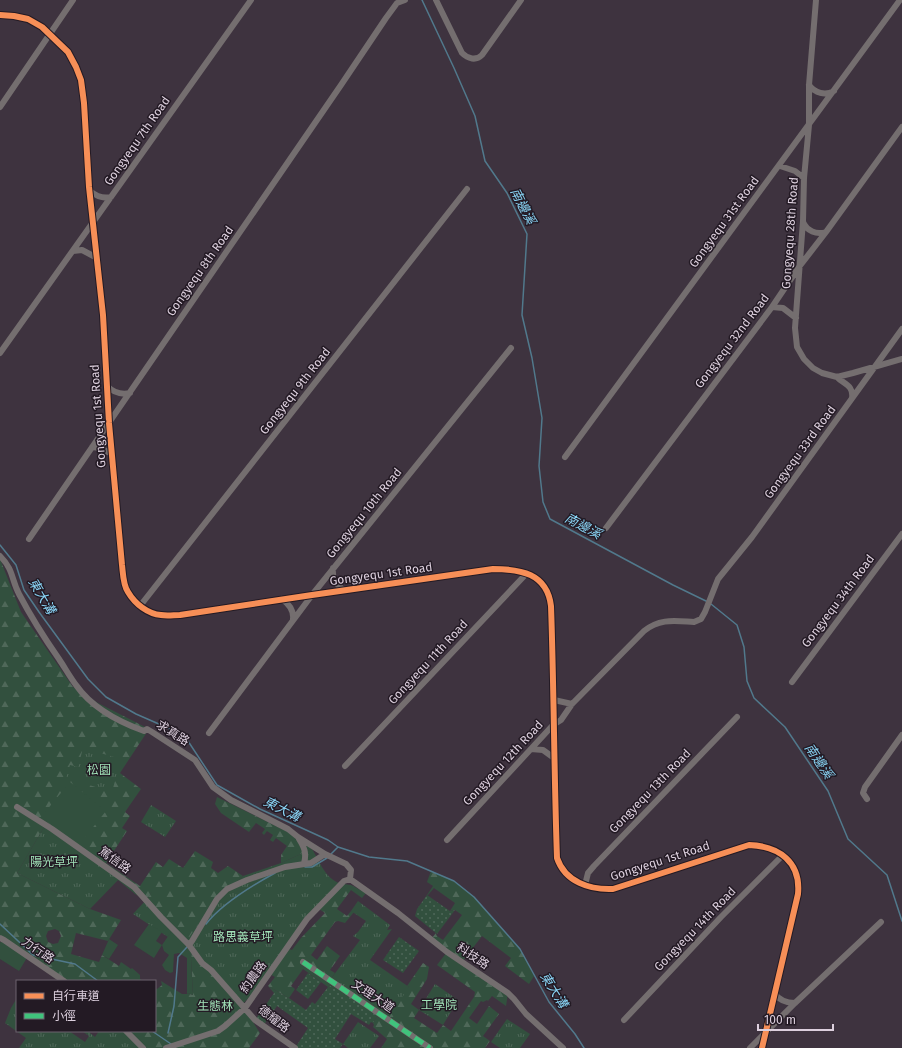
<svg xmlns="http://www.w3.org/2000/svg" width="902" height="1048" viewBox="0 0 902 1048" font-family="'Fira Sans','Noto Sans TC',sans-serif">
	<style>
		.grass { fill: url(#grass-dots) }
		.forest { fill: url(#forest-firs); fill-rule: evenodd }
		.park { fill: url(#park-tufts) }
		.garden { fill: #32503e }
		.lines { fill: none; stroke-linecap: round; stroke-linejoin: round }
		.stream { stroke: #51798c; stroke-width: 1.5 }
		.minor { stroke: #746e6f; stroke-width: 6 }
		.quiet { stroke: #40c37c; stroke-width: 5; stroke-dasharray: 10 5; stroke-linecap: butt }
		.cycleway-casing { stroke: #231a24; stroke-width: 8 }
		.cycleway { stroke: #f78f57; stroke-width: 6 }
		.labels { text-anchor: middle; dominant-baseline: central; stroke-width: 3; stroke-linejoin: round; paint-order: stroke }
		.street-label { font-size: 12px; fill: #ddd0de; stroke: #231a24 }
		.park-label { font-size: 12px; fill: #a1e2b8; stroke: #231a24 }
		.water-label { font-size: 13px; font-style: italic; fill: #89d4f5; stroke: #231a24 }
	</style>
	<defs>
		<pattern id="grass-dots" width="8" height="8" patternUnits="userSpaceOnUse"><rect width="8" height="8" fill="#32503e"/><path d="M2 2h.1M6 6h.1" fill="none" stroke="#4f6859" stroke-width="1.8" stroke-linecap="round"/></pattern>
		<pattern id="forest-firs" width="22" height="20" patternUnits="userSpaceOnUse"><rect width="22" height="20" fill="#32503e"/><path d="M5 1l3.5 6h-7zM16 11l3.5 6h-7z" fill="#4f6859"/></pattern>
		<pattern id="park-tufts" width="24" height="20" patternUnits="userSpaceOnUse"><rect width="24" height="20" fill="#32503e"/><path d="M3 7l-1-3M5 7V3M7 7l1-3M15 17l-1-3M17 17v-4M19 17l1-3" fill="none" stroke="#4f6859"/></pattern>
	</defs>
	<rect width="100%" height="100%" fill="#3e333f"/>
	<path class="grass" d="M427,895L450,911L455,910L437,934L415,916L417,909Z
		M399,937L419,951L403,973L383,960Z
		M308,973L321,982L308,999L296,990Z
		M336,984L379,1013L373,1023L371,1022L369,1025L351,1014L335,1039L343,1044L340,1048H295L308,1028L277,1006L263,1026L255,1020L274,993L268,986L289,998L306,1010L312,1002L315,1004L328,987Z"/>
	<path class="forest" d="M0,559L21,612L73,687L98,703L149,729L120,773L141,789L125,812L130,816L122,828L127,831L106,863L140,886L156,862L163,867L169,859L183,868L195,851L213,862L211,868L218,873L228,866L243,876L223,894L186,942L145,902L153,890L146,900L135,894L41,817L47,822L17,873L90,909L121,920L108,941L76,933L71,954L99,962L102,955L119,966L121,962L131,969L132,968L140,975V979L143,981H63L0,939ZM55,929L59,931L61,936L58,943L53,944L48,942L46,936L48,931Z
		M217,797L290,833L312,849L281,863V855L287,846L276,838L273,842L270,840L273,835L267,831L264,835L262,833L265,829L256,823L249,832L221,813L215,804Z
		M431,871L454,881L474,897L520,949L534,976L529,984L505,966L511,958L482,936L462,962L508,993L506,1006L492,996L488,1001L487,1000L483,1002L481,1001L469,1018L477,1024L489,1006L499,1014L483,1036L490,1041L485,1048H381L387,1039L373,1027L374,1025L373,1023L379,1013L409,987L407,986L423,963L429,967L427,979L411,1004L419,1010L414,1018L437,1033L443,1025L451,1031L474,997L475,992L437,965L447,952L431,939L436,933L437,936L443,940L462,915L455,910L450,911L455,903L434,888L428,895H427L433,886L427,882Z
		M343,884L351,885L366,893L362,898L351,890L337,909L347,916L351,911L354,912L345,923L338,921L335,922L311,955L317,960L327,946L340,956L330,970L335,973L330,980L336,984L328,987L303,969L291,986L295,989L289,998L268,986L275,977L270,974L289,949L292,950L301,938L325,913L319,909Z
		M192,949L242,1005L260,1033L249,1048H141L124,1031H155V988L157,989L162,985L161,981L182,994H187V993L193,995L191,959Z"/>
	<path class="park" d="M83,748L121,759L112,792L66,778L70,765L78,767Z
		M151,805L176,821L165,837L141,822Z
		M47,822L119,879L90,909L17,873Z
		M312,849C320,862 326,881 343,884L311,916L270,974L242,1005L186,942L206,912L223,894L243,876L281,863Z
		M146,900L173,929L168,937L133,914Z
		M358,901L390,925L387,930L392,929L370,960L409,987L388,1019L330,980L360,940L353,936L358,932L366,921L351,911Z
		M435,984L458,1000L443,1025L419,1010Z
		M17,998V1031H69L85,1042L89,1036L82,1031H90V1033L95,1037L99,1031H124L141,1048H19L26,1038L5,1023L11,1008Z
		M507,1019L530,1034L520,1048H500L491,1042Z
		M358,1022L379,1036L370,1048H348L343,1044Z"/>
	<path class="garden" d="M70,782L106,811L78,846L41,817Z
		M149,924L162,932L156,941L162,945L173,929L192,949L191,959L193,995L187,993V958L179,953L174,954L173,972L170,973L165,970L162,965L169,955L164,951L162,945L154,958L134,945Z
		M109,939L118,945L109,959L102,955Z
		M2,940L28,956L19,971L0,959V943Z"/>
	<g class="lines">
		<path class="stream" d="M422,0L454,68L475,116L485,161L507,193L527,234L522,315L532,358L542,418L539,466L543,502L550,519L673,585L708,602
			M0,545L16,565L24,590L39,612L88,679L106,697L136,714L184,735L217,785L260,809L328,840L338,847L369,857L407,861L454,881L474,897L520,949L549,1002L575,1034L584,1048
			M711,604L737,625L744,647L747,681L754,698L785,727L828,791L848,839L887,875L902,921
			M331,854L338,847
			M305,867H312L327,858
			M0,924L33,955L75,964L98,981
			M206,924C221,905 253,885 275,873
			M152,1031L171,1044
			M168,1033L174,1006L178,957L187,947"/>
		<path class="minor" d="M436,0L462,53C468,59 476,61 482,55L521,0
			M816,0L809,85V125L804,178L803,221L795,328L797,347L804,359L813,368L822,373L837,377L853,373L902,359
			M0,15L14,16L28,19L42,27L68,52L76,67L81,80L84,103L89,187L103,315L109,423L122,565C123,573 123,585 128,592C135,604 148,614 161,615C167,616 174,615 180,615L312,595L493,569C520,569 547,573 551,606C554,690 554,774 557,858C565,882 590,890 613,889L749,845C779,846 801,862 798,894L762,1048
			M809,85C815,93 825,96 834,91
			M0,107L73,0
			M780,166L795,171L804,178
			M90,191C96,196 103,199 111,197
			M803,222C807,231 816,235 826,232
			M73,251L82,250L97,258
			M772,307L783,308L796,318
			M0,353L251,0
			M837,377C843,384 854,385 852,398
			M107,386C113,392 121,395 130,393
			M92,447L100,448L112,454
			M565,457L900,0
			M606,528L772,307L799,267L826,232L902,127
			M29,539L341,85L386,18L397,3L405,0
			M0,556C14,570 11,579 19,594C31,617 45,639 59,659C65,668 70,677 76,685C92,708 119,722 144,731L147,729L152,732L195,760L213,787L231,800L288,829L298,837L325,854L346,864L351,870L350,879
			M333,568C332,578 335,584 344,590
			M282,599C289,604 294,610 293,619
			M140,606L467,189
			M792,682L902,534
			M554,700L572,704
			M209,733L312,595L511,348
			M531,749L543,750L554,758
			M345,766L527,573
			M867,799L863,793L865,787L902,735
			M17,807L52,829L134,887L161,917L189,945L202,963L211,970L255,1020L295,1048
			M299,839C304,847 307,853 304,863
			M447,840L553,725L561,720L572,704L644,631C660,618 675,621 694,622L701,619L705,612L718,579L752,537L902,329
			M350,879L398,913L447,952L508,993L514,999L526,1014L563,1048
			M585,885L588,873L594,866L737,717
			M0,938L4,940L64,981
			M189,945L192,941L217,899L227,889L247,880L285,867L311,863L325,854
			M303,962L430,1048
			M774,993C779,1000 786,1003 795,1003
			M624,1020L721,917L783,855
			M126,1031L143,1048
			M166,1048L218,1031L225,1026L245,1008L307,919L344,881L350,879
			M750,1048L795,1003L881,922"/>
		<path class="quiet" d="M303,962L430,1048"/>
		<defs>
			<path id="cycleway" d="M0,15L14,16L28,19L42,27L68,52L76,67L81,80L84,103L89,187L103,315L109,423L122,565C123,573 123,585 128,592C135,604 148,614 161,615C167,616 174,615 180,615L312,595L493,569C520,569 547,573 551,606C554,690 554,774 557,858C565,882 590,890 613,889L749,845C779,846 801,862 798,894L762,1048"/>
		</defs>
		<use href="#cycleway" class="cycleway-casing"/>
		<use href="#cycleway" class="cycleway"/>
	</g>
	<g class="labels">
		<g class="street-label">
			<text transform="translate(137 141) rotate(-55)">Gongyequ 7th Road</text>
			<text transform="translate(724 222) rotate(-54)">Gongyequ 31st Road</text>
			<text transform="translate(790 233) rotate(-86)">Gongyequ 28th Road</text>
			<text transform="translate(200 271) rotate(-55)">Gongyequ 8th Road</text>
			<text transform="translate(732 341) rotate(-53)">Gongyequ 32nd Road</text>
			<text transform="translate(295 391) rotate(-52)">Gongyequ 9th Road</text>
			<text transform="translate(98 416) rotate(-94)">Gongyequ 1st Road</text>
			<text transform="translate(800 452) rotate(-54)">Gongyequ 33rd Road</text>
			<text transform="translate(364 513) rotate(-51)">Gongyequ 10th Road</text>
			<text transform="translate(381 574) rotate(-8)">Gongyequ 1st Road</text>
			<text transform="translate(838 601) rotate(-53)">Gongyequ 34th Road</text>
			<text transform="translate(428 662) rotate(-47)">Gongyequ 11th Road</text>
			<text transform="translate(173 733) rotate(32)">求真路</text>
			<text transform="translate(503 763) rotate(-47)">Gongyequ 12th Road</text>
			<text transform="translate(650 791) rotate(-46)">Gongyequ 13th Road</text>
			<text transform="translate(115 860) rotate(36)">篤信路</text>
			<text transform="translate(660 861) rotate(-18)">Gongyequ 1st Road</text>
			<text transform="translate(695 929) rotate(-46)">Gongyequ 14th Road</text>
			<text transform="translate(38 950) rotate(34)">力行路</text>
			<text transform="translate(473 956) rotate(34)">科技路</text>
			<text transform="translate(253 977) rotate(-55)">約農路</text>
			<text transform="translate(373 996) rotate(34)">文理大道</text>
			<text transform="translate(274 1019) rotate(38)">德耀路</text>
		</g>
		<g class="park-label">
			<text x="99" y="770">松園</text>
			<text x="54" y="862">陽光草坪</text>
			<text x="243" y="937">路思義草坪</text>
			<text x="439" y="1005">工學院</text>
			<text x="215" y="1006">生態林</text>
		</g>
		<g class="water-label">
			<text transform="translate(523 206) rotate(63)">南邊溪</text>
			<text transform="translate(583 526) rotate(28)">南邊溪</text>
			<text transform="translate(42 596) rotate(59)">東大溝</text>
			<text transform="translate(819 761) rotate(56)">南邊溪</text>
			<text transform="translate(282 809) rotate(26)">東大溝</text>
			<text transform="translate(554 990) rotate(58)">東大溝</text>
		</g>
	</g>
	<rect x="16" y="980" width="140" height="52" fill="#231a24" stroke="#6d636e"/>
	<rect x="24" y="993" width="20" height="6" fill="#f78f57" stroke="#6d636e"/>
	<text x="52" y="1000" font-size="12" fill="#ddd0de">自行車道</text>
	<rect x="24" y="1013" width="20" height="6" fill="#40c37c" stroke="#6d636e"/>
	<text x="52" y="1020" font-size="12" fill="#ddd0de">小徑</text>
	<path d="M758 1024v6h75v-6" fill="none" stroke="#ddd0de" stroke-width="2"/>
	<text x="764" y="1024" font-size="12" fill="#ddd0de" stroke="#231a24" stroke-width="3" paint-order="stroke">100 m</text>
</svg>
